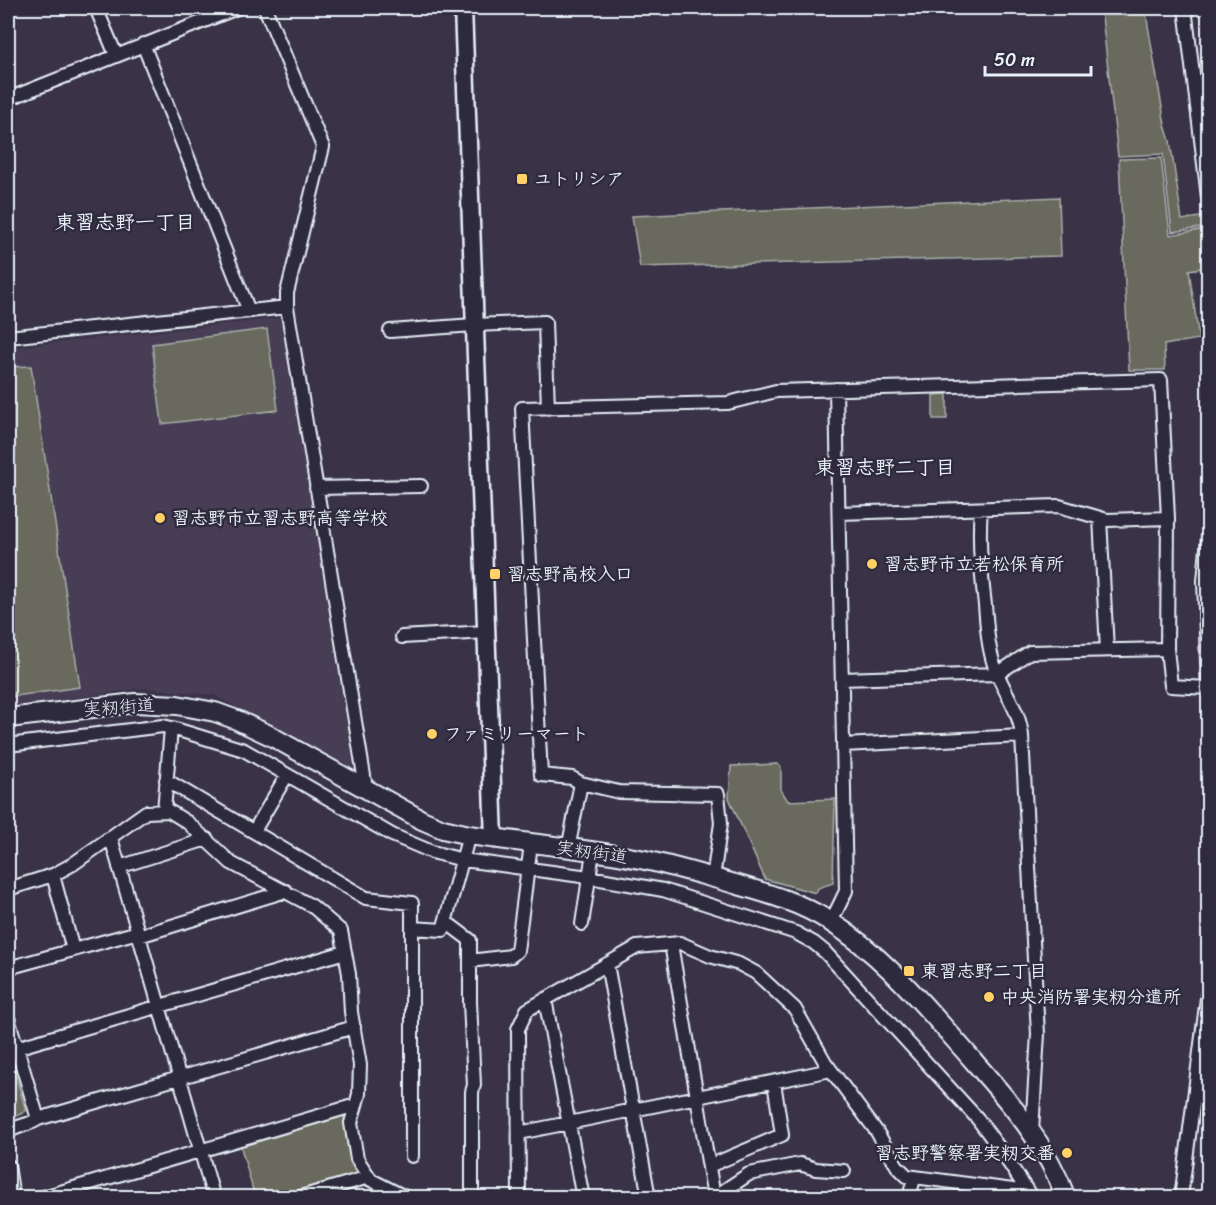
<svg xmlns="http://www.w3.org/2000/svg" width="1216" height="1205" viewBox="0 0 1216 1205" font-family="Sriracha,'Klee One',sans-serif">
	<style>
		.built { fill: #473e55 }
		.green { fill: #696b5d; stroke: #a8aeaa; stroke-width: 1.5 }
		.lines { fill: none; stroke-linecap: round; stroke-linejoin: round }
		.street-casing { stroke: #e8f1f8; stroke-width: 16 }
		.secondary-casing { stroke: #e8f1f8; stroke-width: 21 }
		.primary-casing { stroke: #e8f1f8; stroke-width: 22 }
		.street { stroke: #2f2a3d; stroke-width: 12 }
		.secondary { stroke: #2f2a3d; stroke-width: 16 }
		.primary { stroke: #2f2a3d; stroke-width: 18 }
		.poi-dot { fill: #ffd166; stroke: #2f2a3d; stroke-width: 2 }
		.labels { text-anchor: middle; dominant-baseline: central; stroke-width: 5; stroke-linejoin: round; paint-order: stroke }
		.poi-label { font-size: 18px; font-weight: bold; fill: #e8f1f8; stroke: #2f2a3d; text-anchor: start }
		.street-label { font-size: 18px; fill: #e8f1f8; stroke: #2f2a3d }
		.neighbourhood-label { font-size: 20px; font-weight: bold; fill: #e8f1f8; stroke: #2f2a3d }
	</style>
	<rect width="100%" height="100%" fill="#3a3348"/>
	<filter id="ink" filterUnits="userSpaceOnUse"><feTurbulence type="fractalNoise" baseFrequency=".0167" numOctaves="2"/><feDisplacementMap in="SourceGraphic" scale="12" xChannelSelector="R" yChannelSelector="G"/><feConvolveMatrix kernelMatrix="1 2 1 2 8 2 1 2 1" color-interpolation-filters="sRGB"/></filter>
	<g filter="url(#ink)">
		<path class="built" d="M281,318L354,771L214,695L144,688L8,707V348Z"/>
		<path class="green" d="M1101,8H1145L1165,125L1170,141L1182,220L1205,216L1207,227L1172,232L1163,154L1118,156Z
			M1161,158L1170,235L1207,229L1208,267L1189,270L1199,339L1164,345L1165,370H1129L1119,159Z
			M1059,197L1061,256L640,267L632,216Z
			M267,329L278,410L162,424L152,344Z
			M31,366L80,687L8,697V367Z
			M947,394V419H933V395Z
			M777,764L781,767V790L788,801L835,799L833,883L818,888L816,893L765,879L729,798L731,766Z
			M8,1050L26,1111L8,1121Z
			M347,1113C345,1139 346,1151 359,1174L275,1197H255L240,1144Z"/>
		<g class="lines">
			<defs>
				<path id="street" d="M96,8L116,55
					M265,8L323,147L287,293V307L366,788
					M1185,8L1208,197
					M143,44L249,311
					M8,99L237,8
					M390,331L474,325L545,322L548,408
					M8,337L287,307
					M316,488L421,486
					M981,509C978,541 981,573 985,605C987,629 988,651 997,673C1006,695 1020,712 1022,736L1038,1034L1032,1131
					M1100,518L1107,650
					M1208,537L1204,581L1208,689
					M402,637L486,632
					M1167,649L1168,518
					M842,679L997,674L1030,652L1167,649L1171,686L1208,688
					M8,745L163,726L172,728L244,750L392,835L432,852L463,860L589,877L663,890L796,933L814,943L825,952L977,1118L997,1145L1032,1198
					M843,745L1022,736
					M166,780L366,898L412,903V1156
					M581,783L619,792L718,794L721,823L713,878
					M164,811L171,728
					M254,831L287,775
					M111,838L214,1198
					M568,849L581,783L572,778L541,775L522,408L728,403L776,391L1161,380L1168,518L1107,520L1059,506L839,513
					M119,867L207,839
					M53,875L73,950
					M8,889L53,875L73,864L146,812L169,811L187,822L231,863L312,906L341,931L349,974L351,1012L360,1065L359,1094L351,1123L357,1159L371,1180L407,1198
					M446,922L470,940V1002L474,1085L472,1092V1198
					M831,922L846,891L836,389
					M582,924L593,852
					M412,928L443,930L469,835
					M139,936L286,891
					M671,944L714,1197
					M470,961L511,956L517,951L531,844
					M607,964L649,1198
					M8,968L138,932
					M545,999L583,1198
					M8,1018L38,1119
					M16,1048L345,952
					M8,1133C15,1125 29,1126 38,1119L354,1027
					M519,1133L831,1070
					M8,1165L13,1198
					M709,1166L782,1135L774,1082
					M40,1198L356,1105
					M297,1198L369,1177
					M519,1198L518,1029L527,1010L637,947L680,943L710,956L739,964L756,973L795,1009L825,1062L877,1132L897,1166L907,1176L1028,1192
					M713,1198L749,1174L800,1164L816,1169L844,1171
					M909,1198L914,1178
					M1181,1198L1208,990"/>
				<path id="secondary" d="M463,8L494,839"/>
				<path id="primary" d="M8,718L135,703L177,705L215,712L237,720L269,735L422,820L443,829L469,835C526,843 584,848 640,859C670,865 699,874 728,882C762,892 798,901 829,921C882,954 922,1003 963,1049C1003,1095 1045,1139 1066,1198"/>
			</defs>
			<use href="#street" class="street-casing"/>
			<use href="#secondary" class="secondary-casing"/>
			<use href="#primary" class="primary-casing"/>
			<use href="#street" class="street"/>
			<use href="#secondary" class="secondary"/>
			<use href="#primary" class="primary"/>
		</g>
	</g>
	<g class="poi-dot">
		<rect x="516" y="173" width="12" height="12" rx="3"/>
		<circle cx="160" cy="518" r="6"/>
		<circle cx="872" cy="564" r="6"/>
		<rect x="489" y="568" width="12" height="12" rx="3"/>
		<circle cx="432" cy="734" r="6"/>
		<rect x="903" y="965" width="12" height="12" rx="3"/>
		<circle cx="989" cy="997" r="6"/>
		<circle cx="1067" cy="1153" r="6"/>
	</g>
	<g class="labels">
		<g class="poi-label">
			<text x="534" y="179">ユトリシア</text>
			<text x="172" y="518">習志野市立習志野高等学校</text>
			<text x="884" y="564">習志野市立若松保育所</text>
			<text x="507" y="574">習志野高校入口</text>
			<text x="444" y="734">ファミリーマート</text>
			<text x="921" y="971">東習志野二丁目</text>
			<text x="1001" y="997">中央消防署実籾分遣所</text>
			<text x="1055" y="1153" text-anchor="end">習志野警察署実籾交番</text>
		</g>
		<g class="street-label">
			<text transform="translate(119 707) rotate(-4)">実籾街道</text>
			<text transform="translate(592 852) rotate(8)">実籾街道</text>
		</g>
		<g class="neighbourhood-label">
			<text x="125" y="222">東習志野一丁目</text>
			<text x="885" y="467">東習志野二丁目</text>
		</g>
	</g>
	<rect width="1216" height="1205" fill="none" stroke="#2f2a3d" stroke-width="30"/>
	<rect x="15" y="15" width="1186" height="1175" fill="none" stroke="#e8f1f8" stroke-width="2" filter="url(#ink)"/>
	<path d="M985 66v9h106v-9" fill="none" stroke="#e8f1f8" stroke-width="3"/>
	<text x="994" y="66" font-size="18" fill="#e8f1f8" stroke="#2f2a3d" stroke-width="4.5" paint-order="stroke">50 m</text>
</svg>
